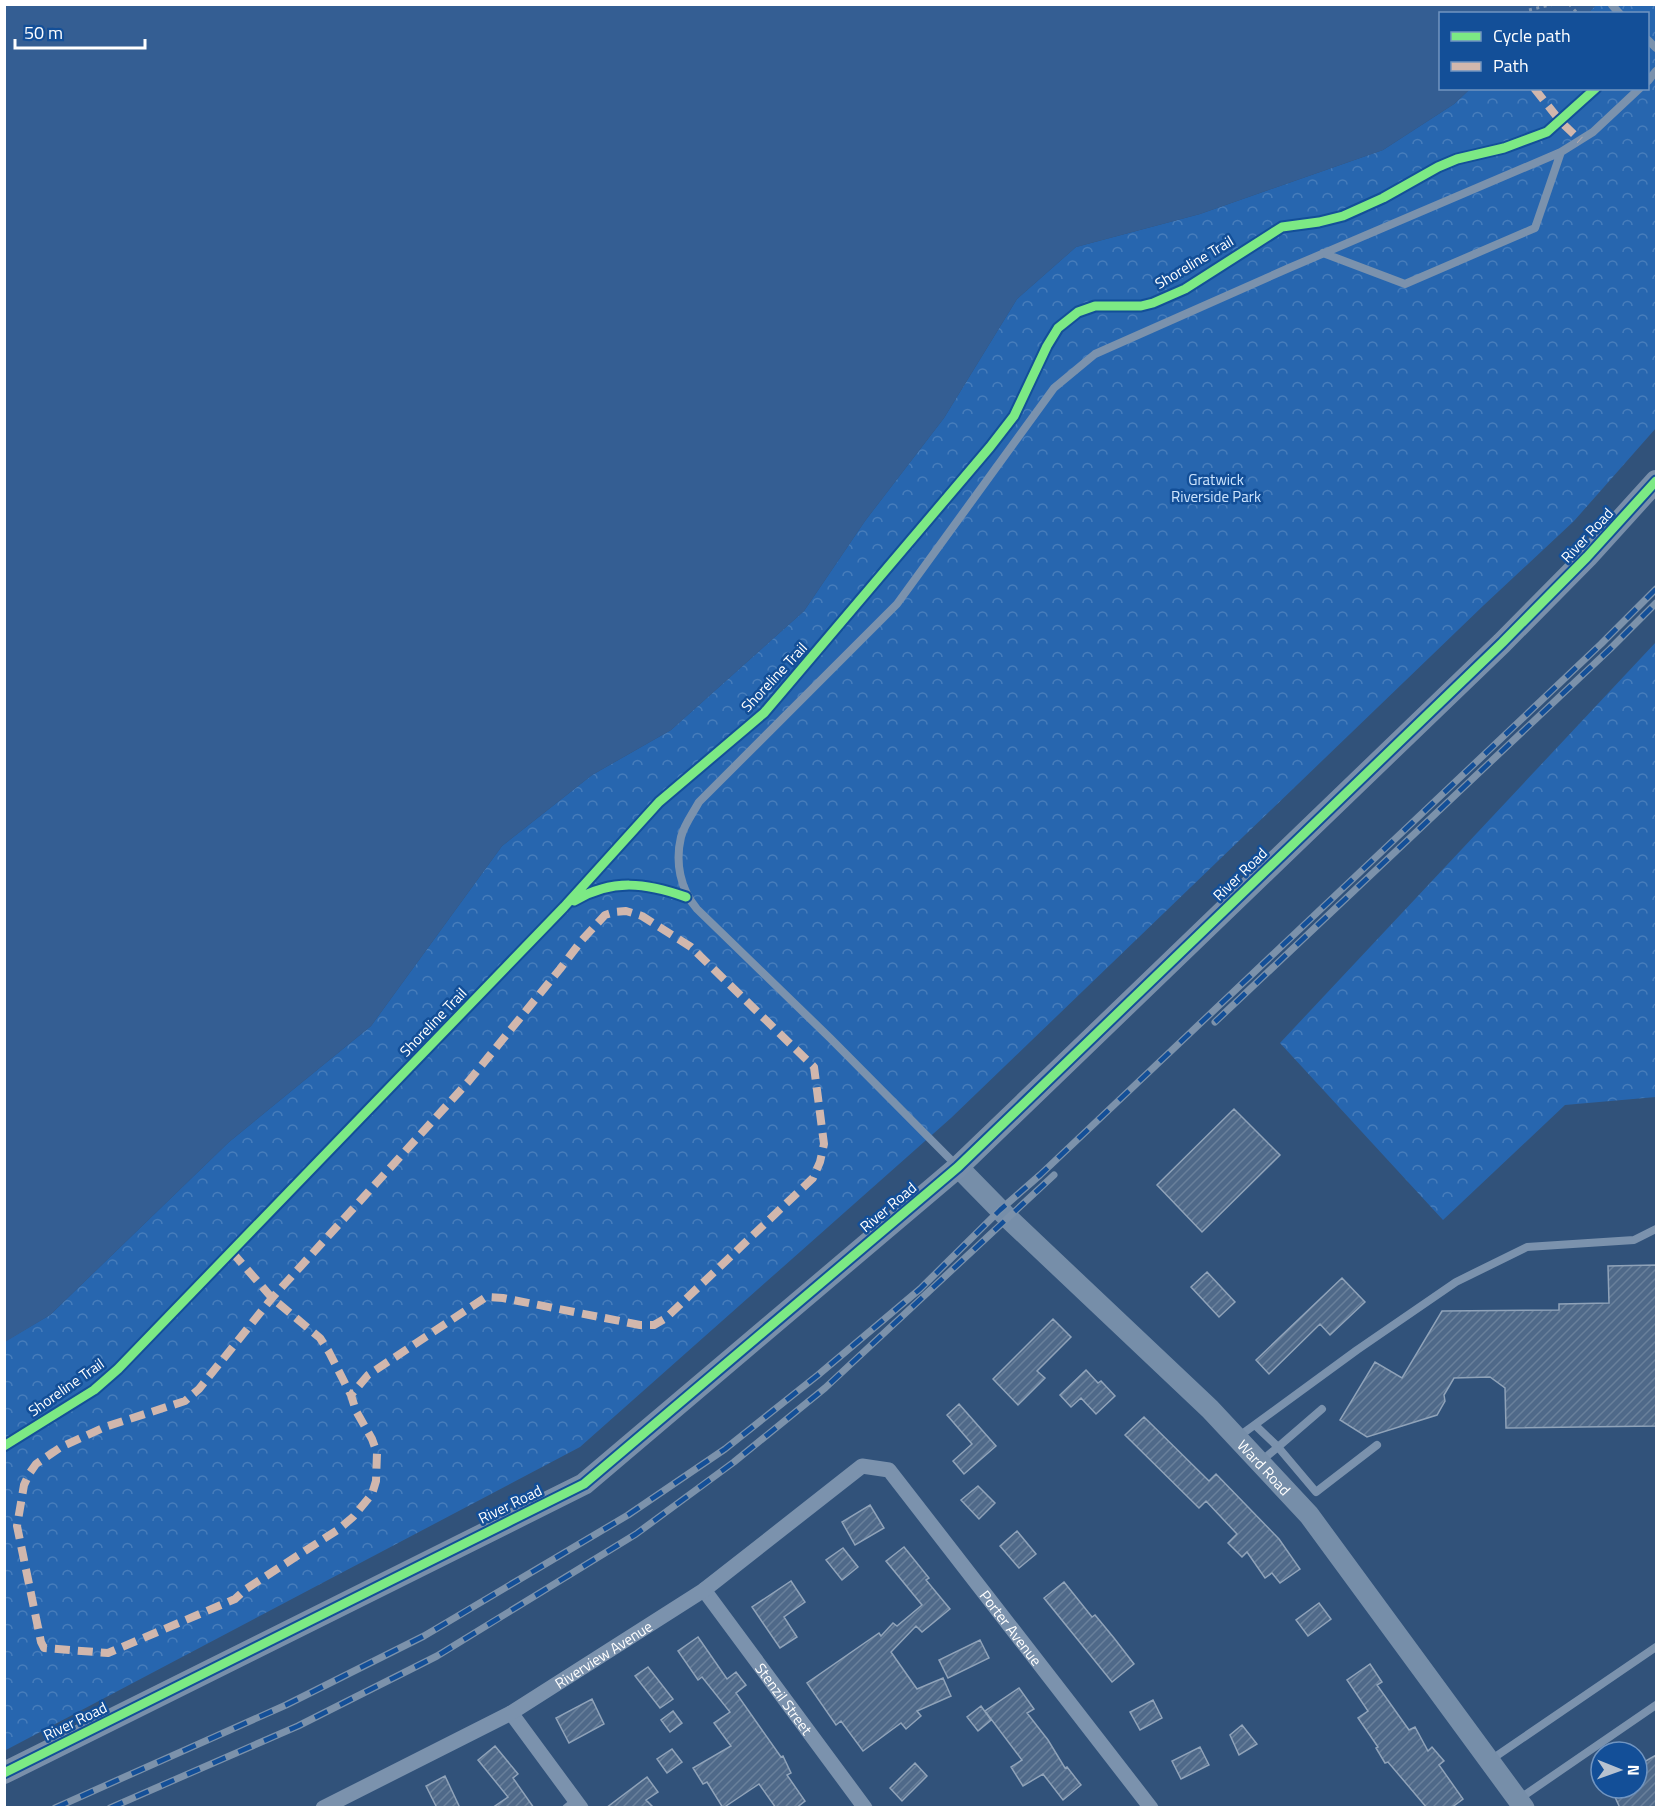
<svg xmlns="http://www.w3.org/2000/svg" width="1661" height="1812" viewBox="0 0 1661 1812" font-family="'Titillium Web',sans-serif">
	<style>
		.forest { fill: url(#forest-crowns) }
		.water { fill: #345e93 }
		.building { fill: url(#building-hatch); stroke: #90a3b9; stroke-width: 1.5 }
		.lines { fill: none; stroke-linecap: round; stroke-linejoin: round }
		.path { stroke: #7b92ad; stroke-width: 3; stroke-dasharray: 3 4.5; stroke-linecap: butt }
		.lane { stroke: #7b92ad; stroke-width: 8 }
		.street { stroke: #7b92ad; stroke-width: 15 }
		.secondary { stroke: #768ea9; stroke-width: 21 }
		.primary { stroke: #798faa; stroke-width: 22 }
		.rail-casing { stroke: #7c92ab; stroke-width: 7 }
		.rail { stroke: #134f98; stroke-width: 4.5; stroke-dasharray: 14; stroke-linecap: butt }
		.quiet { stroke: #d1b7ad; stroke-width: 8; stroke-dasharray: 15 8; stroke-linecap: butt }
		.cycleway-casing { stroke: #134f98; stroke-width: 13 }
		.cycleway { stroke: #7ce984; stroke-width: 9 }
		.labels { text-anchor: middle; dominant-baseline: central; stroke-width: 5; stroke-linejoin: round; paint-order: stroke }
		.street-label { font-size: 15px; fill: #fff; stroke: #134f98 }
		.park-label { font-size: 15px; fill: #cde4fd; stroke: #134f98 }
	</style>
	<defs>
		<pattern id="forest-crowns" width="20" height="18" patternUnits="userSpaceOnUse" patternTransform="scale(1.5)"><rect width="20" height="18" fill="#2766af"/><path d="M2 6a3 3 0 1 1 6 0M12 15a3 3 0 1 1 6 0" fill="none" stroke="#477dbb"/></pattern>
		<pattern id="building-hatch" width="6" height="6" patternUnits="userSpaceOnUse" patternTransform="scale(1.5)"><rect width="6" height="6" fill="#4f6989"/><path d="M-1 1l2-2M0 6l6-6M5 7l2-2" fill="none" stroke="#69809b"/></pattern>
	</defs>
	<rect width="100%" height="100%" fill="#31527a"/>
	<path class="forest" d="M1596,5H1656V428L1574,521L1484,605L951,1118L580,1447L6,1750L4,1746V1342L50,1315L229,1142L371,1026L502,846L592,775L671,730L804,611L865,521L944,418L1017,299L1076,247L1200,214L1383,150L1454,104L1470,89L1648,88V14L1588,13Z
		M1656,642V1097L1565,1105L1443,1220L1280,1043Z"/>
	<path class="water" d="M4,5L5,4L1596,5L1588,13L1440,14V88L1470,89L1454,104L1383,150L1200,214L1076,247L1017,299L944,418L865,521L804,611L671,730L592,775L502,846L371,1026L229,1142L50,1315L5,1342Z"/>
	<path class="building" d="M1234,1109L1280,1155L1202,1232L1157,1185Z
		M1656,1265V1426L1506,1428L1505,1388L1490,1377L1454,1378L1444,1395L1445,1401L1437,1415L1367,1437L1340,1420L1375,1362L1402,1378L1442,1311L1559,1310V1304L1609,1303L1608,1266Z
		M1207,1272L1235,1302L1219,1317L1191,1287Z
		M1342,1278L1365,1302L1330,1335L1320,1324L1269,1374L1256,1360Z
		M1053,1319L1071,1337L1037,1371L1045,1378L1018,1405L993,1379Z
		M1086,1370L1098,1383L1101,1381L1115,1396L1096,1414L1081,1398L1071,1407L1060,1395Z
		M959,1404L996,1446L964,1474L953,1461L972,1444L947,1415Z
		M1144,1417L1209,1481L1216,1474L1279,1539L1300,1569L1280,1583L1272,1573L1265,1578L1247,1552L1242,1557L1228,1543L1237,1534L1206,1501L1199,1508L1125,1435Z
		M978,1486L995,1503L979,1519L961,1500Z
		M870,1505L884,1528L855,1545L842,1522Z
		M1017,1531L1036,1554L1019,1568L1000,1546Z
		M904,1547L929,1578L926,1580L950,1609L922,1632L916,1626L891,1652L917,1689L943,1678L951,1696L917,1711L921,1716L906,1729L901,1723L863,1751L841,1721L836,1725L807,1683L879,1633L881,1636L893,1623L897,1626L922,1605L886,1561Z
		M843,1548L858,1567L842,1580L826,1560Z
		M791,1581L805,1602L784,1617L797,1637L780,1648L752,1607Z
		M1064,1582L1092,1617L1095,1615L1114,1638L1134,1664L1112,1682L1044,1598Z
		M1319,1603L1331,1619L1308,1636L1296,1620Z
		M698,1637L727,1679L736,1672L746,1685L736,1693L781,1757L783,1756L791,1773L787,1775L805,1801L796,1808H776L759,1784L723,1808L707,1782L703,1784L693,1768L731,1746L714,1723L730,1712L702,1677L698,1680L678,1651Z
		M980,1640L989,1658L948,1678L939,1660Z
		M1370,1664L1382,1682L1377,1685L1409,1730L1415,1727L1428,1751L1432,1747L1444,1761L1439,1765L1463,1799L1451,1808H1427L1388,1762L1385,1763L1376,1748L1378,1747L1358,1718L1368,1711L1347,1680Z
		M648,1667L673,1699L660,1708L635,1676Z
		M1019,1688L1034,1709L1027,1713L1048,1740L1065,1768L1067,1767L1081,1785L1063,1800L1043,1774L1023,1786L1011,1767L1022,1760L985,1711Z
		M592,1699L604,1724L569,1743L556,1718Z
		M1153,1700L1162,1718L1140,1730L1130,1712Z
		M981,1706L991,1720L978,1731L967,1717Z
		M673,1711L682,1723L670,1732L661,1720Z
		M1242,1725L1257,1744L1239,1755L1230,1735Z
		M495,1746L518,1774L513,1778L534,1808H492L508,1797L478,1760Z
		M1200,1747L1209,1765L1181,1779L1172,1761Z
		M672,1749L682,1762L667,1773L657,1759Z
		M1656,1755V1808H1620L1615,1797L1630,1788H1637V1766Z
		M915,1763L927,1776L902,1801L890,1788Z
		M445,1776L460,1808H437L426,1786Z
		M647,1777L658,1792L646,1800L654,1808H606Z"/>
	<g class="lines">
		<path class="path" d="M1569,4L1578,14
			M1529,10L1554,4"/>
		<path class="lane" d="M1612,5L1620,14
			M1648,40L1656,48
			M1648,81L1656,71
			M1323,253L1405,284L1535,228L1561,152
			M956,1165L830,1038L697,909C680,889 675,862 681,837C684,825 693,813 699,802L897,604L1054,388L1095,354L1289,268L1561,152L1593,132L1640,88
			M1322,1409L1278,1447L1316,1492L1377,1445
			M1255,1425L1278,1447L1260,1462
			M1238,1437L1357,1350L1456,1282L1527,1247L1634,1240L1656,1229
			M1492,1759L1656,1647
			M1519,1799L1656,1705
			M566,1808L576,1800"/>
		<g class="street">
			<path id="s1" d="M704,1590L865,1808"/>
			<path d="M511,1713L581,1808"/>
			<path id="s2" d="M323,1808L511,1713L704,1590L862,1466L889,1470L1151,1808"/>
		</g>
		<path class="secondary" id="s3" d="M958,1167L1008,1218L1210,1409L1309,1515L1524,1808"/>
		<path class="primary" d="M4,1773L584,1484L958,1167L1502,643L1587,557L1656,481"/>
		<defs>
			<path id="rail" d="M1215,1022L1610,649L1656,603
				M55,1808L286,1705L424,1636L628,1515L725,1449L818,1375L920,1289L1000,1210L1040,1175L1601,644L1656,589
				M110,1808L298,1726L437,1656L636,1534L734,1462L825,1388L1054,1175"/>
		</defs>
		<use href="#rail" class="rail-casing"/>
		<use href="#rail" class="rail"/>
		<path class="quiet" d="M1534,88L1561,122L1580,140
			M232,1252L272,1298L320,1338L329,1352L351,1395L356,1411L372,1439L377,1453L376,1481L372,1494L353,1517L339,1529L246,1589L235,1599L108,1653L44,1648L41,1642L17,1526L24,1485L29,1474L36,1464L61,1447L105,1427L185,1401L199,1389L272,1298L468,1082L560,969L582,940L605,915L615,912L626,911L642,916L691,947L814,1067L824,1144L820,1162L813,1178L666,1318L654,1325H640L503,1298L486,1297L368,1375L351,1395"/>
		<defs>
			<path id="cycleway" d="M574,901C613,878 646,883 686,897
				M4,1446L94,1390L118,1369L564,907L659,802L764,713L990,447L1014,416L1047,346L1058,328L1078,312L1095,306H1141L1153,303L1185,289L1282,227L1319,222L1343,216L1383,198L1438,167L1457,159L1504,148L1547,132L1596,88
				M4,1773L584,1484L958,1167L1502,643L1587,557L1656,481"/>
		</defs>
		<use href="#cycleway" class="cycleway-casing"/>
		<use href="#cycleway" class="cycleway"/>
	</g>
	<g class="labels">
		<g class="street-label">
			<text transform="translate(1194 262) rotate(-31)">Shoreline Trail</text>
			<text transform="translate(1587 535) rotate(-47)">River Road</text>
			<text transform="translate(774 677) rotate(-47)">Shoreline Trail</text>
			<text transform="translate(1240 874) rotate(-44)">River Road</text>
			<text transform="translate(433 1022) rotate(-46)">Shoreline Trail</text>
			<text transform="translate(888 1207) rotate(-40)">River Road</text>
			<text transform="translate(66 1387) rotate(-35)">Shoreline Trail</text>
			<text stroke="none"><textPath href="#s3" startOffset="429">Ward Road</textPath></text>
			<text transform="translate(510 1504) rotate(-26)">River Road</text>
			<text stroke="none"><textPath href="#s2" startOffset="867">Porter Avenue</textPath></text>
			<text stroke="none"><textPath href="#s2" startOffset="320">Riverview Avenue</textPath></text>
			<text stroke="none"><textPath href="#s1" startOffset="135">Stenzil Street</textPath></text>
			<text transform="translate(75 1721) rotate(-26)">River Road</text>
		</g>
		<g class="park-label">
			<text x="1216" y="479">Gratwick<tspan x="1216" dy="17">Riverside Park</tspan></text>
		</g>
	</g>
	<rect width="1661" height="1812" fill="none" stroke="#ffffff" stroke-width="12"/>
	<rect x="1439" y="12" width="210" height="78" fill="#134f98" stroke="#7195c1" stroke-width="1.5"/>
	<rect x="1451" y="32" width="30" height="9" fill="#7ce984" stroke="#7195c1" stroke-width="1.5"/>
	<text x="1493" y="42" font-size="18" fill="#ffffff">Cycle path</text>
	<rect x="1451" y="62" width="30" height="9" fill="#d1b7ad" stroke="#7195c1" stroke-width="1.5"/>
	<text x="1493" y="72" font-size="18" fill="#ffffff">Path</text>
	<g transform="translate(1619 1770) rotate(91)"><circle r="28" fill="#134f98" stroke="#7195c1" stroke-width="1.5"/>
	<path d="M0-4.5L10 22L0 15L-10 22Z" fill="#b7c2d0"/>
	<text y="-9" font-size="16" font-weight="bold" text-anchor="middle" fill="#ffffff">N</text>
	</g>
	<path d="M15 39v9h130v-9" fill="none" stroke="#ffffff" stroke-width="3"/>
	<text x="24" y="39" font-size="18" fill="#ffffff" stroke="#134f98" stroke-width="4.5" paint-order="stroke">50 m</text>
</svg>
